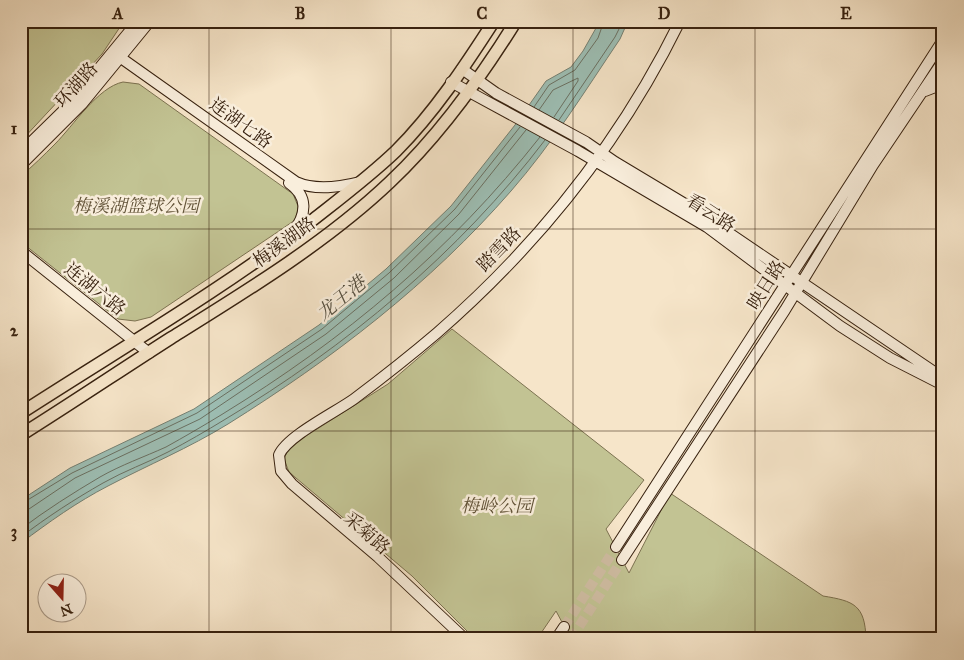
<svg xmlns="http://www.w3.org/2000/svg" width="964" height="660" viewBox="0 0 964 660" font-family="'IM FELL Great Primer','Noto Serif SC',serif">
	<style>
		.green { fill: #c2c393; stroke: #7c7251 }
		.water { fill: #9dbfb5; stroke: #748073 }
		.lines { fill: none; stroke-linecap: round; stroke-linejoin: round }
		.shore { stroke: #6a7062; stroke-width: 1 }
		.secondary-tunnel { stroke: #d0bea4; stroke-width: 10; stroke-dasharray: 10 5; stroke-linecap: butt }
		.secondary-casing { stroke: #37210f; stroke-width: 12 }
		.primary-casing { stroke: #37210f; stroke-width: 14 }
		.secondary { stroke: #f9eedc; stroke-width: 10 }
		.primary { stroke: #f6e5c9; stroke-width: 11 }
		.grid { fill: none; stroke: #37210f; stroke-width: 1; stroke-opacity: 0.55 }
		.labels { text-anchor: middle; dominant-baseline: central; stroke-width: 5; stroke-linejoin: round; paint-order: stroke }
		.street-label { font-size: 18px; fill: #37210f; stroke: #f9eedc }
		.park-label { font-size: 18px; font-style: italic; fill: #615237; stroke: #f9eedc }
		.water-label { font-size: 19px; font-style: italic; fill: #565041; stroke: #f9eedc }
		.neatline { fill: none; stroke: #37210f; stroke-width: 2 }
		.grid-label { font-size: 16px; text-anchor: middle; font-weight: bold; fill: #37210f }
	</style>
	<rect width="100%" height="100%" fill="#f6e5c9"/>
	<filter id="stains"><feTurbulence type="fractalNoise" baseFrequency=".004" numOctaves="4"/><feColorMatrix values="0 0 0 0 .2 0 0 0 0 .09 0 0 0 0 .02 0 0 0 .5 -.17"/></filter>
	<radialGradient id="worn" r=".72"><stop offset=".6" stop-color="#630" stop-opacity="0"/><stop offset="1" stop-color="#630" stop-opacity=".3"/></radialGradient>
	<path class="green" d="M21,21H124L102,54L21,141Z
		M123,82L139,84L293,194L298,206L297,213L295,220L279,231L151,317L135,321L118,319L21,242V176C33,166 44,155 55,144C73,126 98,87 123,82Z
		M452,329L644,480L606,529L629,573L670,493L823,596C854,601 865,605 866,639H571L556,611L537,639H475L412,576L296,478L289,472L284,459L288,449L295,443L388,384Z"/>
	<path class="water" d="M600,21H628L620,39C585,91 552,144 511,191C430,284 332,359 228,424C189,448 148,465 108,486C77,502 49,522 21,543V500L70,468L194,409L319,325L386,269L451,206L515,125L546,81L571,67L583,51Z"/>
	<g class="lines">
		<path class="shore" d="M534,107L549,85L575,70L598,38L604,21
			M539,110L553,90L578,78V81L554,117
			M559,120L615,37L623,21
			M21,504L72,473L197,413L322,329L389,273L455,209L520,127
			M21,510L29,509L75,478L200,419L326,334L394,278L459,214L526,130
			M21,529C46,510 73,493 100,477C121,465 144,457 166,447C184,437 203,426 221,415C345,339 450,251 540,137
			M21,537C47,517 75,499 103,483C124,471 147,463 168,452C187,442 206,431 224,420C346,347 459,253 545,140"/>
		<path class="secondary-tunnel" d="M564,627L616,547
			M571,639L622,560"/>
		<defs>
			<path id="secondary" d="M114,53L296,182C316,191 340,187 360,182
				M462,69L496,93L586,142L615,162L695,210L943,378
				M451,82L578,151L707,227L840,326L890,358L943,385
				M925,91L943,84
				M21,152L68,106L138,21
				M21,165L82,104L150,21
				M289,183C308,196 307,214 293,232
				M21,251L149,353
				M616,547L943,40
				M622,560L785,310L873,165L943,61
				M465,639L378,557L292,484L281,471L279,455C287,436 336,412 354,399C382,378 410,356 437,333C537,246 621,141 680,21
				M556,639L564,627"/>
			<path id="primary" d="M21,413C120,349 222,290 314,219C342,197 371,175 396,151C434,113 465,66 494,21
				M21,435C72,403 121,370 171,338C245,292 327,242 390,182C440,135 480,79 516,21"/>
		</defs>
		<use href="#secondary" class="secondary-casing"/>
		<use href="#primary" class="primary-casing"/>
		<use href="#secondary" class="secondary"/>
		<use href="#primary" class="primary"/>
	</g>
	<path class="grid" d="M209,21V639M391,21V639M573,21V639M755,21V639M21,229H943M21,431H943"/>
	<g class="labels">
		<g class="street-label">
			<text transform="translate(76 85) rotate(-48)">环湖路</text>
			<text transform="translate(241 123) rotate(36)">连湖七路</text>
			<text transform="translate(711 213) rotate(33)">看云路</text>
			<text transform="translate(284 242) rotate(-36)">梅溪湖路</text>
			<text transform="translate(499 249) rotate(-46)">踏雪路</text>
			<text transform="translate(766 285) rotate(-58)">映日路</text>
			<text transform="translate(95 289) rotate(39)">连湖六路</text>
			<text transform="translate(367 533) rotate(41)">采菊路</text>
		</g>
		<g class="park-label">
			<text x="136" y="206">梅溪湖篮球公园</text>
			<text x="497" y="506">梅岭公园</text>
		</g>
		<g class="water-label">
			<text transform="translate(341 298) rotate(-39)">龙王港</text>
		</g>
	</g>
	<rect width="964" height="660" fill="none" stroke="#f6e5c9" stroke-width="55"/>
	<g transform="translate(62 598) rotate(160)"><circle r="24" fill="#f9eedc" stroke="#ab9c8a"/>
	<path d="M0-4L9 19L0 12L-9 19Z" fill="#8f2418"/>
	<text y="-8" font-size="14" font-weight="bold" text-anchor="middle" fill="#37210f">N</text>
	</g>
	<rect x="28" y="28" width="908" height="604" class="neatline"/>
	<g class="grid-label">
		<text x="118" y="19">A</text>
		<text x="300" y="19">B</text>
		<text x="482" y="19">C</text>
		<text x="664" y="19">D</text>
		<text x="846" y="19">E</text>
		<text x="14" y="134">1</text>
		<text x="14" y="336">2</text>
		<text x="14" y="537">3</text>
	</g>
	<rect width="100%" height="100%" filter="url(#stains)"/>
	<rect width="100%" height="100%" fill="url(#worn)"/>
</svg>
